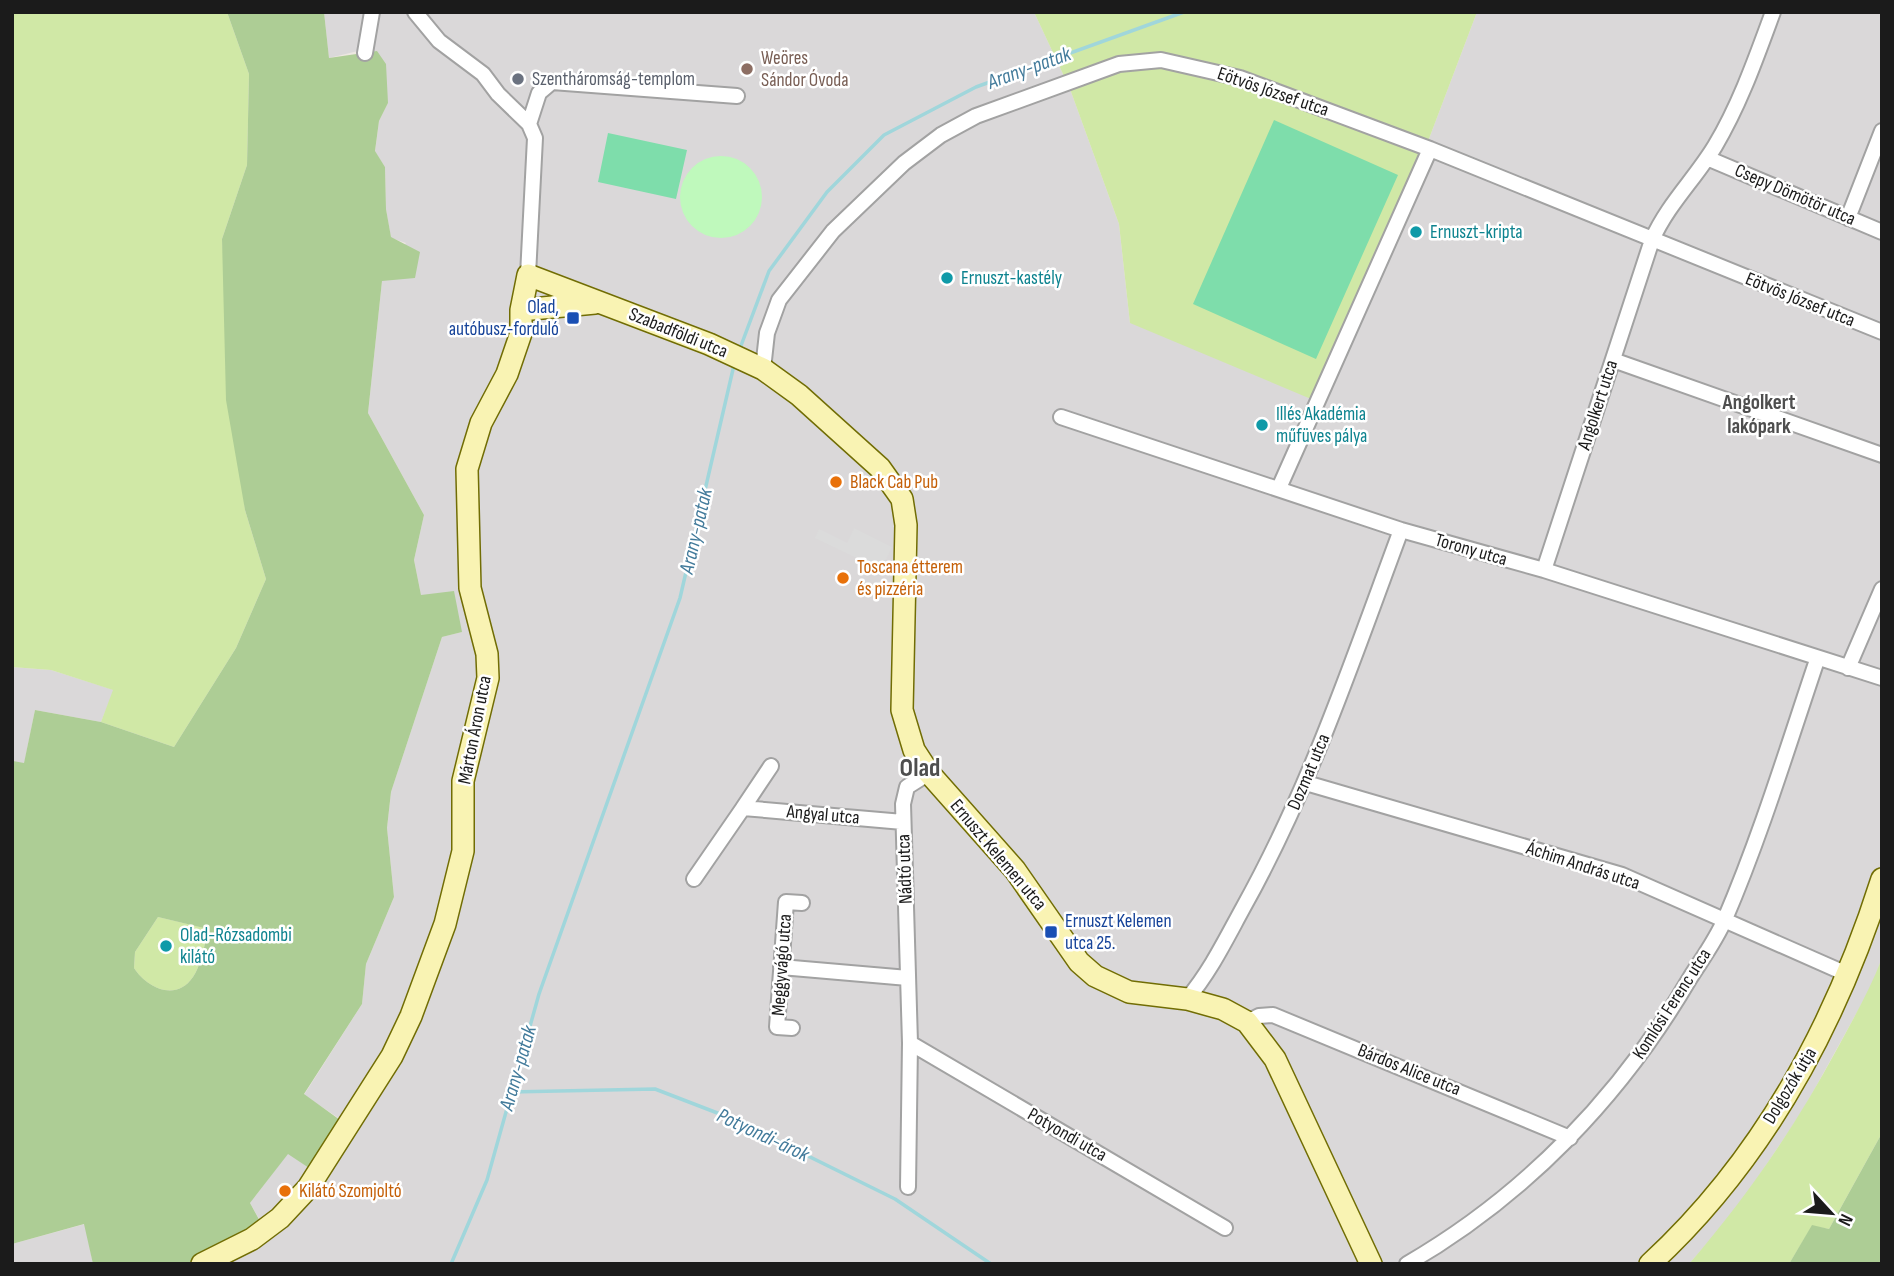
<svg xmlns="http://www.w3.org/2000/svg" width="1894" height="1276" viewBox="0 0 1894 1276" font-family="'Sofia Sans Condensed',sans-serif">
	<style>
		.residential { fill: #dad8d9 }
		.grass { fill: #d0e8a6 }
		.forest { fill: #adcd95; fill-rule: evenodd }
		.park { fill: #bff9bc }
		.pitch { fill: #7eddab }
		.parking { fill: #dbdbdb }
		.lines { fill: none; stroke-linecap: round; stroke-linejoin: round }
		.stream { stroke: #a0d6db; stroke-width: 3.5 }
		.street-casing { stroke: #a2a2a2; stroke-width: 18 }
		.secondary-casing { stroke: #716d04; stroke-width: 24 }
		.street { stroke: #fff; stroke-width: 14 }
		.secondary { stroke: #f9f3b3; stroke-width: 21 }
		.education-dot { fill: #8d6e63; stroke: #fff; stroke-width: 2.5 }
		.worship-dot { fill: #6b7280; stroke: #fff; stroke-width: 2.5 }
		.culture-dot { fill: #0f9aa8; stroke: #fff; stroke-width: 2.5 }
		.transit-dot { fill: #1a4fb4; stroke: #fff; stroke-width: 2.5 }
		.food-dot { fill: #e8710a; stroke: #fff; stroke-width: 2.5 }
		.labels { text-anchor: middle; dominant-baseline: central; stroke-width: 5; stroke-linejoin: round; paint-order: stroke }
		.education-label { font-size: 19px; fill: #785e54; stroke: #fff; text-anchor: start }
		.worship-label { font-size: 19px; fill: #5b616d; stroke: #fff; text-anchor: start }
		.street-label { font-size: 19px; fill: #1b1b1b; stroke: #fff }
		.culture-label { font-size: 19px; fill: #0d838f; stroke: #fff; text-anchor: start }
		.transit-label { font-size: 19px; fill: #164399; stroke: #fff; text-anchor: end }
		.food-label { font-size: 19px; fill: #c56008; stroke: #fff; text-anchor: start }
		.water-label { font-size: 21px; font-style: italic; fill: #437b9b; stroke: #fff }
		.neighbourhood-label { font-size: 21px; font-weight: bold; fill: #4e4e4e; stroke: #fff }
		.district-label { font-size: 26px; font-weight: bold; fill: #4e4e4e; stroke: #fff }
	</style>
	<rect width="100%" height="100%" fill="#ede7e1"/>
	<path class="residential" d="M324,12H1034L1070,89L1119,224L1130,323L1427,144L1477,12H1882V958L1872,985L1803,1110L1736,1210L1689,1264H190L262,1224L250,1203L288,1153L309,1168L340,1119L304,1095L362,1004L366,964L394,897L387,828L391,792L442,637L462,632L421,595L414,560L424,515L368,413L382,281L406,243L391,238L386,209L385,167L375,152L379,121L388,103L358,51L329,58Z
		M12,667L51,670L114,690L101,722L35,710L24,764L14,762L12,767Z
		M85,1224L93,1264H12V1244Z"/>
	<path class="grass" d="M12,12H227L249,74L247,165L222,239L245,510L266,579L236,648L174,747L101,722L113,690L51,670L12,667Z
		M1034,12H1477L1427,144L1311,399L1130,323L1119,224L1070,89Z
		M158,917L205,928L208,934C203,947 201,966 193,977C176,1002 147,988 134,968L135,952Z
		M1882,958V1133L1829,1229L1812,1226L1789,1264H1689C1747,1197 1795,1127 1837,1049C1853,1019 1870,990 1882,958Z"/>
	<path class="forest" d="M227,12H324L329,58L377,51L386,64L388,103L379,121L375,151L385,167L386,209L391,237L420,252L415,278L382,281L368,413L424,515L414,560L421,595L454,591L462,632L442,637L391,792L387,828L394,897L366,964L362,1004L304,1094L340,1120L309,1168L288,1154L250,1203L262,1225L190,1264H93L84,1224L12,1244V767L13,761L24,763L35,710L101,722L174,747L236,648L266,579L245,510L226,400L222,239L247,165L249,74ZM158,917L204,928L208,935C203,947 201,966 193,977C176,1002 147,988 134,968L135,952Z
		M1882,1133V1264H1789L1812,1225L1829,1229Z"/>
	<path class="park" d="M680 197a41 41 0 1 1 82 0a41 41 0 1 1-82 0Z"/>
	<path class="pitch" d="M1274,120L1398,175L1316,359L1193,304Z
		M608,133L687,150L676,199L598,182Z"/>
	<path class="parking" d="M854,528L892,547L885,562L892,566L888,573L815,538L819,529L847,543Z"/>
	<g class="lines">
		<path class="stream" d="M739,351L769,271L827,192L884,135L976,87L1184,12
			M510,1092L655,1089L733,1119L895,1199L991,1264
			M451,1264L487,1180L539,994L680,598L734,365"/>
		<defs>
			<path id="street" d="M415,12L439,41L483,74L498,94L529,124L535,138L528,275
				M365,53L372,12
				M529,124L539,93L552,82L737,96
				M1707,158L1882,232
				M1848,218L1882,131
				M1613,360L1882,455
				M763,369L767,333L779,300L833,231L904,163L941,135L976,116L1119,64L1161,60L1240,78L1430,149L1882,332
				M1061,417L1401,530L1544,570L1882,678
				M1279,488L1430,149
				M1544,570L1652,240C1668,204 1695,179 1715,146C1740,104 1756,58 1773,12
				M1848,668L1882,589
				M1306,783L1622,875L1849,975
				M743,808L771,766
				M694,879L743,808L903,822
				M781,967L908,978
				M1187,999C1210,972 1226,939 1243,908C1310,788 1353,659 1401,530
				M1247,1022L1259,1016L1273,1015L1570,1138
				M792,1028L777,1027L786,902L802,903
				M910,1043L1225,1228
				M908,1187L910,1043L903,804L907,787L929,773
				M1407,1264C1526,1195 1621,1096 1690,978C1702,959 1716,940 1725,919C1761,835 1788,746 1817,660"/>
			<path id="secondary" d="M521,310L595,303
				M202,1264L252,1239L280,1218L308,1188L392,1056L411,1016L445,924L463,851V781L488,678L487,654L470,588L467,469L481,423L507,374L521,333V310L528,275L709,344L763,369L799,395L880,468L902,499L906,525L902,710L914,750L929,773L1015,870L1079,962L1095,976L1129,992L1187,999L1223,1009L1247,1022L1275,1059L1371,1264
				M1650,1264C1763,1160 1836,1024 1882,879"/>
		</defs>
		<use href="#street" class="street-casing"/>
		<use href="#secondary" class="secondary-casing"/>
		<use href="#street" class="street"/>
		<use href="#secondary" class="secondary"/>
	</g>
	<circle class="education-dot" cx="747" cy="69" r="7"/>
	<circle class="worship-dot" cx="518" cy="79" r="7"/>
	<g class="culture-dot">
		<circle cx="1416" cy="232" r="7"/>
		<circle cx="947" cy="278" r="7"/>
		<circle cx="1262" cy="425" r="7"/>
		<circle cx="166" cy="946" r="7"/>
	</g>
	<g class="transit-dot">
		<rect x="566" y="311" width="14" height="14" rx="3.5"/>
		<rect x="1044" y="925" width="14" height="14" rx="3.5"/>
	</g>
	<g class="food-dot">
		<circle cx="836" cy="482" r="7"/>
		<circle cx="843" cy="578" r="7"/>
		<circle cx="285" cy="1191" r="7"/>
	</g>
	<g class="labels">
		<g class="education-label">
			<text x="761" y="58">Weöres<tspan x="761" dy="22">Sándor Óvoda</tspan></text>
		</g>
		<g class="worship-label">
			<text x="532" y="79">Szentháromság-templom</text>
		</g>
		<g class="street-label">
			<text transform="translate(1273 92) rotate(19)">Eötvös József utca</text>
			<text transform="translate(1795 195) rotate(23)">Csepy Dömötör utca</text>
			<text transform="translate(1800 300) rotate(22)">Eötvös József utca</text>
			<text transform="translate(678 333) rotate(22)">Szabadföldi utca</text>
			<text transform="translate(1598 405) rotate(-72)">Angolkert utca</text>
			<text transform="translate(1471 550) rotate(16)">Torony utca</text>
			<text transform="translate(475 730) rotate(-79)">Márton Áron utca</text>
			<text transform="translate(1309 772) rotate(-67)">Dozmat utca</text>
			<text transform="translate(823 815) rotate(5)">Angyal utca</text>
			<text transform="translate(998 855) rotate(50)">Ernuszt Kelemen utca</text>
			<text transform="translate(1583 866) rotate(18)">Áchim András utca</text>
			<text transform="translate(905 869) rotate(-92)">Nádtó utca</text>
			<text transform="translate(782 965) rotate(-86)">Meggyvágó utca</text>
			<text transform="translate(1672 1004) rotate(-57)">Komlósi Ferenc utca</text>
			<text transform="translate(1409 1070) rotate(22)">Bárdos Alice utca</text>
			<text transform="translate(1790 1086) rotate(-59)">Dolgozók útja</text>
			<text transform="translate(1067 1135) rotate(30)">Potyondi utca</text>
		</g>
		<g class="culture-label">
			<text x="1430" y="232">Ernuszt-kripta</text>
			<text x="961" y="278">Ernuszt-kastély</text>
			<text x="1276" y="414">Illés Akadémia<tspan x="1276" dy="22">műfüves pálya</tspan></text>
			<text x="180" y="935">Olad-Rózsadombi<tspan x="180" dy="22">kilátó</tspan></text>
		</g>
		<g class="transit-label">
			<text x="559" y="307">Olad,<tspan x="559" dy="22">autóbusz-forduló</tspan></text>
			<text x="1065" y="921" text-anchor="start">Ernuszt Kelemen<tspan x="1065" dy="22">utca 25.</tspan></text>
		</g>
		<g class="food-label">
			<text x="850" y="482">Black Cab Pub</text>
			<text x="857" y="567">Toscana étterem<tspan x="857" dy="22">és pizzéria</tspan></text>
			<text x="299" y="1191">Kilátó Szomjoltó</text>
		</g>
		<g class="water-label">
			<text transform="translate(1029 68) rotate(-20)">Arany-patak</text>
			<text transform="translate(696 531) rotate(-77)">Arany-patak</text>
			<text transform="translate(518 1068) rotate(-74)">Arany-patak</text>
			<text transform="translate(763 1135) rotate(25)">Potyondi-árok</text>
		</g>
		<g class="neighbourhood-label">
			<text x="1759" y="402">Angolkert<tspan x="1759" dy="24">lakópark</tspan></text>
		</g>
		<g class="district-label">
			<text x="920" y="768">Olad</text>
		</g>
	</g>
	<rect width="1894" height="1276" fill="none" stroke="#1b1b1b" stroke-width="28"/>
	<g transform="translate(1831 1213) rotate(116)" stroke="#ffffff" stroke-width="5" paint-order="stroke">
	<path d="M0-5L12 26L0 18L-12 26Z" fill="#1b1b1b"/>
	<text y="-10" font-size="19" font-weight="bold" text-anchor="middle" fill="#1b1b1b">N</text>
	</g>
</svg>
